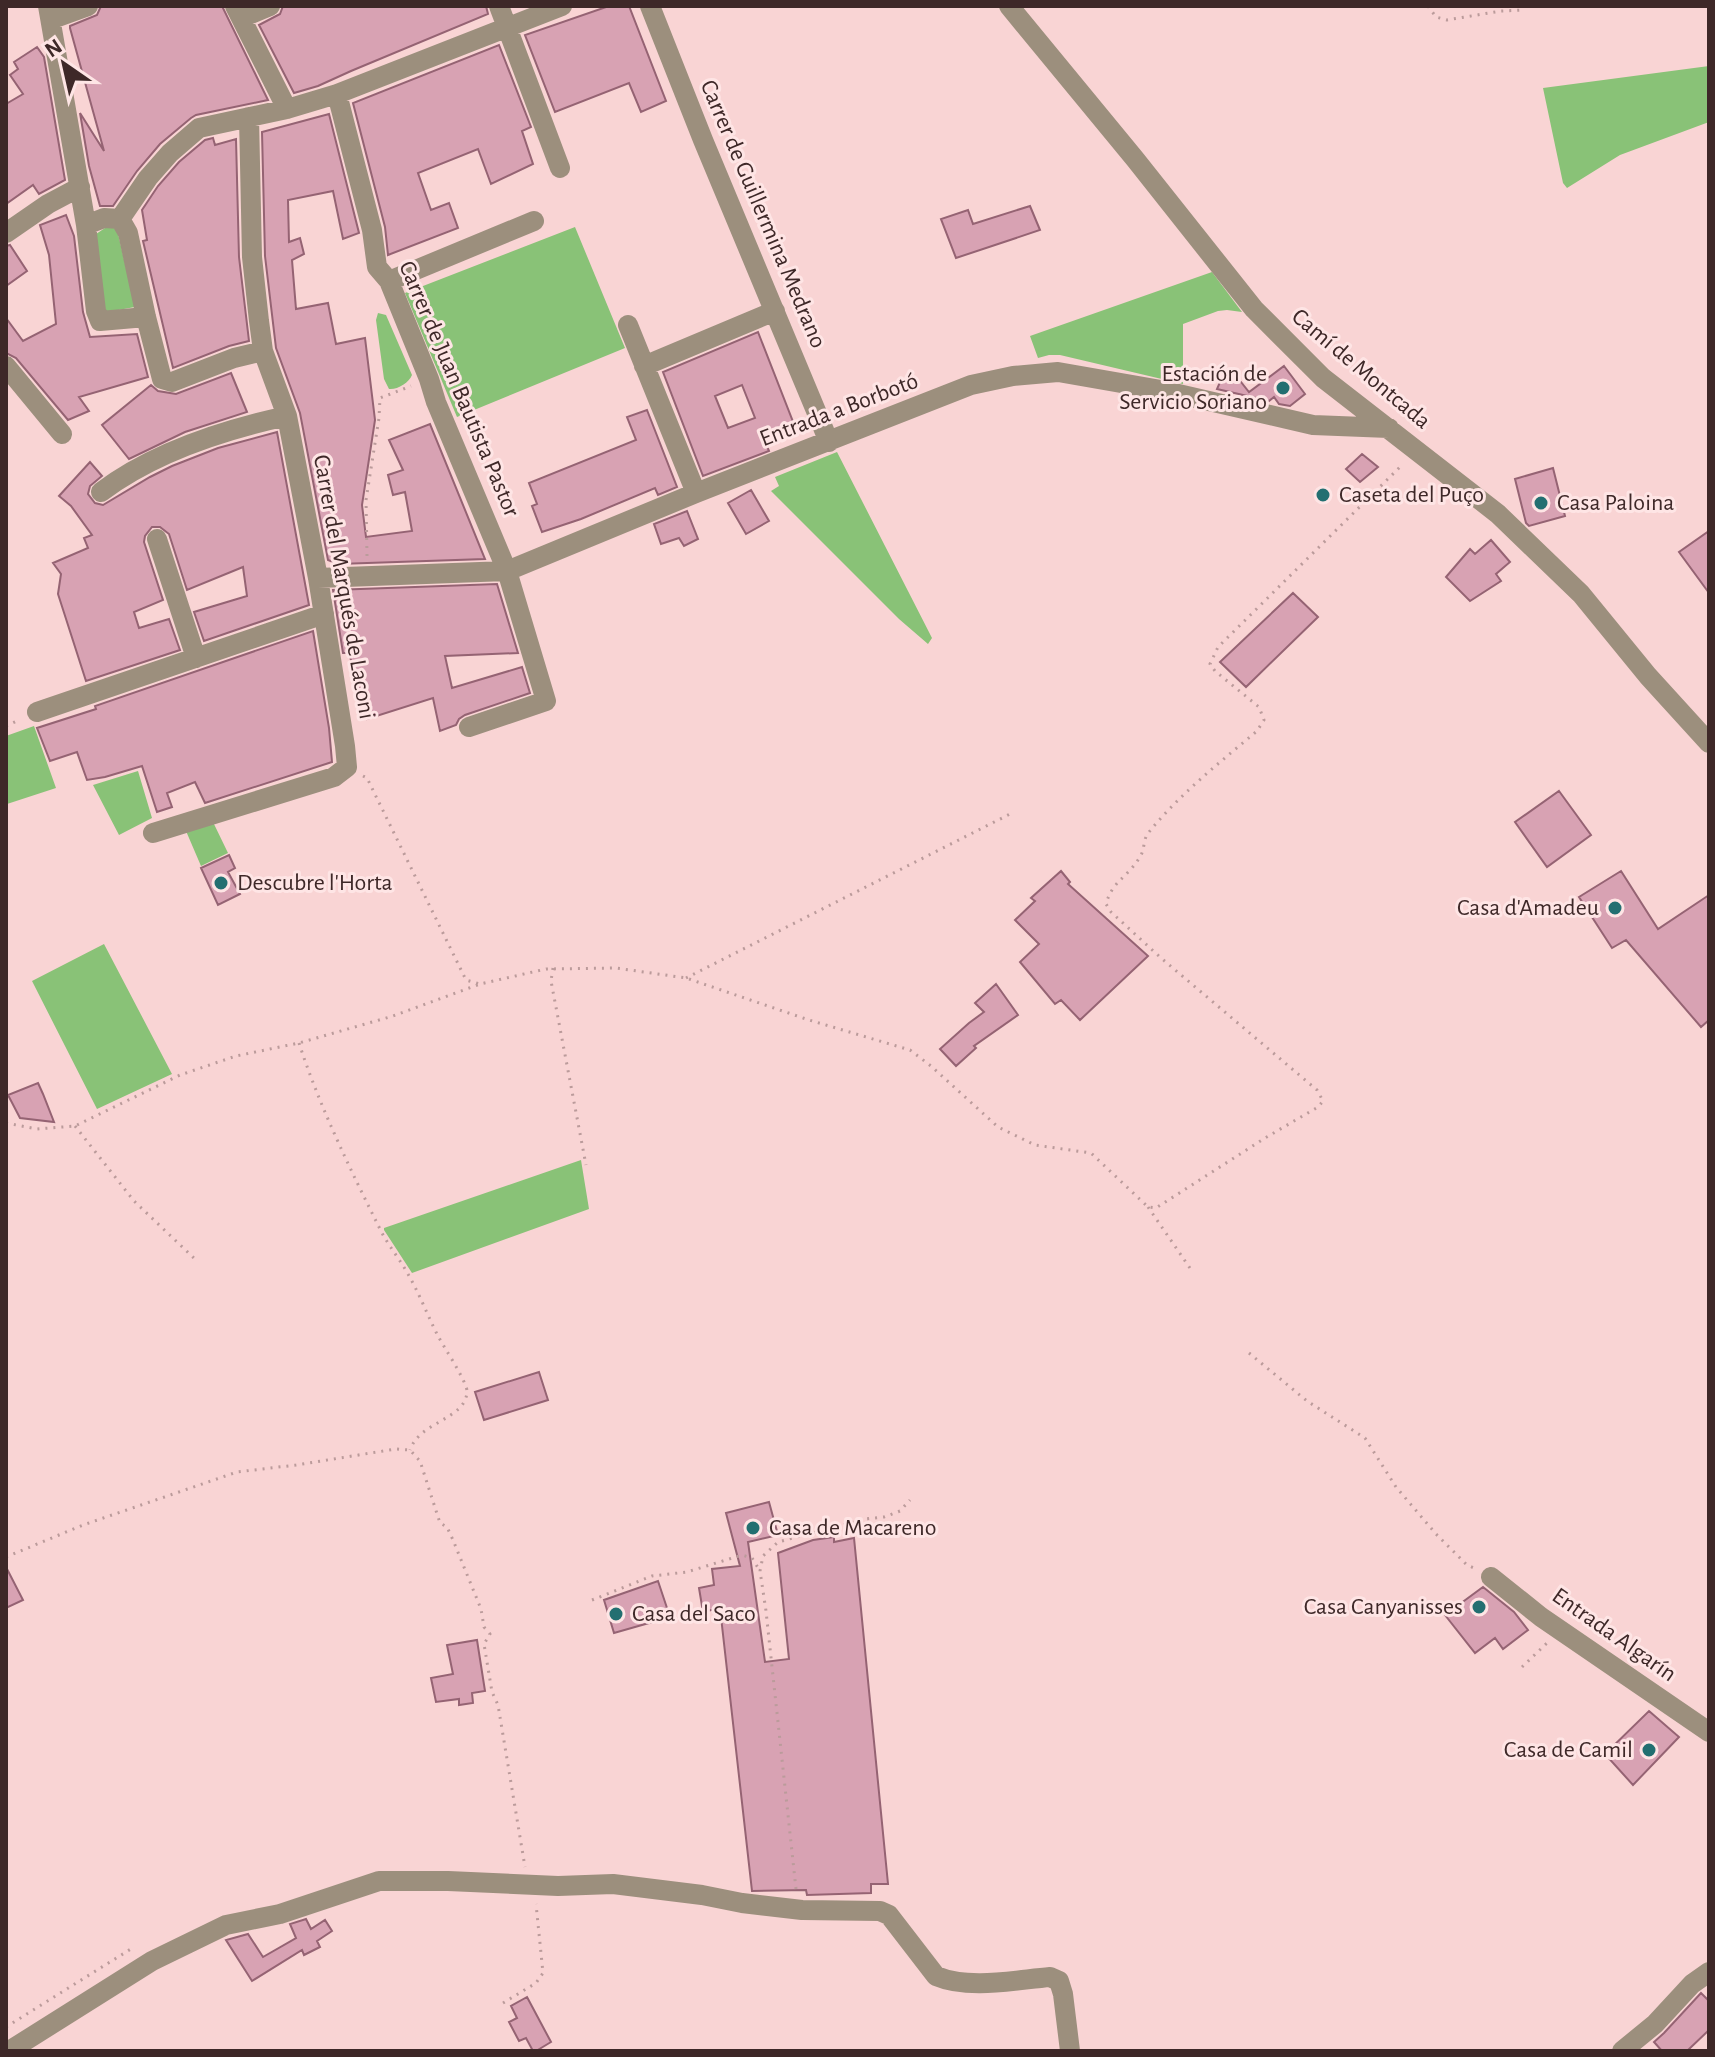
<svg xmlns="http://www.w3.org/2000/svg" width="1715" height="2057" viewBox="0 0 1715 2057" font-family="'Alegreya Sans',sans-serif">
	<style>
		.green { fill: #89c277 }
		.building { fill: #d8a2b3; stroke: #956373; stroke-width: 2; fill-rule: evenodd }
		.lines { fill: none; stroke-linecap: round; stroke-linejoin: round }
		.path { stroke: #bb9b9b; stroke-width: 3; stroke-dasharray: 2 6; stroke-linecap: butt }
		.minor { stroke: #9c8f7d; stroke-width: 20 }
		.poi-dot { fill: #236f71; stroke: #fee5e5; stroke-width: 3 }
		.labels { text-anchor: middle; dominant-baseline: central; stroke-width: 6; stroke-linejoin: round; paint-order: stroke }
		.street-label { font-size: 24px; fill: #3e2828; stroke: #fee5e5 }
		.poi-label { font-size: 24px; fill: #3e2828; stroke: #fee5e5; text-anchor: start }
	</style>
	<rect width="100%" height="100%" fill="#f9d4d4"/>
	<path class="green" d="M1709,66V122L1620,155L1567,188L1563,183L1543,88Z
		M111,227L117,229L135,307L107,312L103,310L96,234L105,228Z
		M575,227L625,348L457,417L405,293Z
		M1212,272L1242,312L1227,310L1218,311L1183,324V384L1060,355H1049L1038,358L1030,336Z
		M378,313L386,315L412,375C409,383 397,390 389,389L384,379L376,320Z
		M837,452L932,638L928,644L899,619L771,491L779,486L775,477Z
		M34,726L56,788L7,804L6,736Z
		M138,771L152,818L119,835L93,785Z
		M213,822L228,853L201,866L186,831Z
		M104,944L172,1074L97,1109L32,981Z
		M581,1160L589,1209L412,1273L384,1230V1228Z"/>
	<path class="building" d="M101,6H222L268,100L196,115L191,118L160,144L137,171L113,206H100L89,166L80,113L104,151L70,28V26L97,15Z
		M283,6H486L488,14L351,71L318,86L294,93L259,25L280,14Z
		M609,6H629L666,101L641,112L629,83L555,112L525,35Z
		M499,45L531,127L522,131L533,164L491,184L478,149L418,173L431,210L449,203L458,228L388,255L385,227L353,103Z
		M37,47L44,57L65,180L39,194L33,185L6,204V104L23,94L10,75L18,69L14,62Z
		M329,114L359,233L343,239L333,191L288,200L289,242L300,238L304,254L292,260L296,309L328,303L336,344L365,338L375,420L362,505L366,537L412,531L405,492L393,495L388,475L403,470L389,440L430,424L485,559L338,564L328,560L300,413L276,348L265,256L262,132Z
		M213,138L215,145L236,139L239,257L249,341L229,346L173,368L143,241L147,240L142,210L158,186L179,162L205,140Z
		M1030,206L1040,230L956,258L941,219L968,210L973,224Z
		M66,215L74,236L83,312L90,337L137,334L148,377L79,397L89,411L68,420L16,358L6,353V318L23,341L56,324L49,255L40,225Z
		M10,245L27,271L6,286V246Z
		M758,332L797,432L766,444L769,451L703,476L663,372ZM742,385L755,418L728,428L715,396Z
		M1284,366L1305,394L1290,406L1279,404L1274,397L1269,401L1217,389L1223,375L1241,382L1249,392Z
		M231,373L247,412L185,432L129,459L102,425L151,385L158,391L176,394Z
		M647,410L677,487L658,495L655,488L581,519L542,532L532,506L537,504L529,483L636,440L627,417Z
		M277,432L309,605L204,641L194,612L247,596L243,567L187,590L169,534L160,527H152L145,536L144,542L163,600L134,612L139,628L169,619L180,650L86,681L58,594L61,574L53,563L88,548L84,538L92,535L71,506L59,496L90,462L102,476L90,486L88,494L95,503L103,505L150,477L172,466L218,448Z
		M1362,454L1378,467L1360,482L1346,469Z
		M1553,468L1565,516L1529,526L1526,523L1515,479Z
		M751,490L769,521L746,534L728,503Z
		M687,511L698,539L684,546L679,538L661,544L654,524Z
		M1709,531V593L1679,552Z
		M1491,540L1510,562L1496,574L1501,581L1470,601L1446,577L1470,549L1475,554Z
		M497,584L518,653L445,656L452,688L522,667L530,693L465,715L459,719L456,725L440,731L433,698L367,719L349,653H343L333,590Z
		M1293,593L1318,617L1246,687L1220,662Z
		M313,631L329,728L332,762L205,803L195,782L167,793L172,807L157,812L142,766L105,777L87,780L77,752L50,761L37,728L96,709L95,706Z
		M1559,791L1591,835L1547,867L1515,822Z
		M229,855L235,868L228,872L240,894L218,905L201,868Z
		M1061,871L1070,882L1068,884L1148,956L1080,1020L1061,1000L1055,1004L1020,962L1039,944L1015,920L1035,901L1031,898Z
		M1621,871L1658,929L1709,895V1020L1701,1027L1626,940L1612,948L1579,897Z
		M996,984L1018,1015L974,1046L976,1048L956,1066L940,1049L969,1023L984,1012L975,1003Z
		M38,1083L43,1094L54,1122L20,1118L8,1095Z
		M539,1372L548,1400L484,1420L475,1392Z
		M769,1502L778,1535L748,1542L765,1662L789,1659L778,1553L813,1540L834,1537V1542L854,1538L888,1884H871V1893L807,1895L806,1890L752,1891L720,1608L703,1612L699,1588L714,1585L712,1569L740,1566L726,1513Z
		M6,1567L23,1600L6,1608Z
		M658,1581L670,1617L614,1633L604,1600Z
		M1483,1587L1514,1612L1528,1630L1503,1649L1495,1638L1475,1653L1445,1615Z
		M477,1640L485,1691L472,1693L473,1703L459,1705V1699L436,1702L431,1678L453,1674L447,1645Z
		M1649,1711L1679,1737L1633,1785L1605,1754Z
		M306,1919L311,1929L325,1920L332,1931L317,1941L320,1947L304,1955L302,1950L252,1981L226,1940L248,1934L263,1957L296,1938L290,1924Z
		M1701,1993L1709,2001V2030L1687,2051H1662L1654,2042L1664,2033Z
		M527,1997L551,2042L536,2051H533L526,2038L519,2041L509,2022L517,2018L511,2006Z"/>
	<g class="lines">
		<path class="path" d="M1428,6L1436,17L1447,20L1501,11L1524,10
			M367,556L366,500L379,418L380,398L411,386
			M6,726L19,720
			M363,776L367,778L466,980L480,984
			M553,968L551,981L586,1165
			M686,978L1014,812
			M299,1043C319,1105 350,1169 379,1227C387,1244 399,1258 408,1274C419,1293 427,1314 437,1334C443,1346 468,1383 467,1392C465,1420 420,1421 410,1450
			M6,1123L37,1129L75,1126L180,1075L236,1056L299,1043L393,1016L480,984L546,969L616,968L686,978L809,1020L910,1050L931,1066L998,1127L1035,1145L1091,1153L1148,1207L1156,1208L1265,1138L1318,1107L1323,1101L1317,1090L1161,958L1111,912L1106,904C1112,882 1126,878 1138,860C1146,850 1142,840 1149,832C1180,794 1219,763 1257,731L1264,720L1259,707L1215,671L1210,664L1218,647L1403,464
			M75,1126L134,1201L196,1260
			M1148,1207L1192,1271
			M1249,1353L1307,1401L1365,1438L1396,1487L1436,1534L1467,1565L1474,1568
			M6,1557L83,1525L237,1472L296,1465L396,1449L410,1450L420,1461L440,1523L447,1527L453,1540L481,1609L484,1627L490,1634L484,1644L492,1692L498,1705L525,1867
			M592,1600L652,1576L687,1572L742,1555L752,1558L760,1571
			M1522,1667L1547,1643
			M796,1889L766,1611L760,1571L763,1556L778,1542L865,1519L884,1517L900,1511L910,1500
			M503,2003L536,1983L543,1973L536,1904
			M6,2027L134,1947"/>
		<path class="minor" d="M48,6L86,225
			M235,6L287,109
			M499,6L560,168
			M650,6L703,140L829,442
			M1009,6L1135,159L1254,309L1323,378L1498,514L1581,594L1648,676L1709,743
			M241,18L270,6
			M52,19L88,6
			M337,94L372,230L377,267L389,281L429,379L436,402L507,571L546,701L469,727
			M120,219L148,178L170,153L199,128L287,109L337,94L562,6
			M120,219L128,233L146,317L162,379L172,382L234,358L263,351
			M120,219L104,218L86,225L96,311L100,321L146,317
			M6,233L48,204L80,187
			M389,281L534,221
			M628,325L696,493
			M6,366L62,434
			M644,366L775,311
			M101,492C154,452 223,430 287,416
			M157,539L196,658
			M318,578L507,571L696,493L971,385L1013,376L1058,372L1161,390L1313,425L1389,428
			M37,712L324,614
			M153,833L334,777L347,767L345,746L318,578L287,416L263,351L259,321L252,257L249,117
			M1491,1577L1541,1617L1709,1732
			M9,2051L152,1961L226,1925L280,1914L379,1881H448L558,1886L613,1884L702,1895L742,1903L802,1910L880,1911L889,1915L936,1976C969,1990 1015,1980 1050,1977L1059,1981L1063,1994L1070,2051
			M1622,2051L1655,2024L1692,1984L1709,1972"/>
	</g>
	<g class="poi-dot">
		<circle cx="1283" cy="388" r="8"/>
		<circle cx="1323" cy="495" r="8"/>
		<circle cx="1541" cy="503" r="8"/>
		<circle cx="221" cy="883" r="8"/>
		<circle cx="1615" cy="908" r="8"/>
		<circle cx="753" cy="1528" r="8"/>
		<circle cx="1479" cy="1607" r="8"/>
		<circle cx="616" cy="1614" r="8"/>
		<circle cx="1649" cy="1750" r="8"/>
	</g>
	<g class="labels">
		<g class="street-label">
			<text transform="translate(763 214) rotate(67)">Carrer de Guillermina Medrano</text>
			<text transform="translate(1361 369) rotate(40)">Camí de Montcada</text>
			<text transform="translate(459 389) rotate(67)">Carrer de Juan Bautista Pastor</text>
			<text transform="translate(839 410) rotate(-21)">Entrada a Borbotó</text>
			<text transform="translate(344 587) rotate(80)">Carrer del Marqués de Laconi</text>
			<text transform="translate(1614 1635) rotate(35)">Entrada Algarín</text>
		</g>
		<g class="poi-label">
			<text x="1267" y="374" text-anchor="end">Estación de<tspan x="1267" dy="28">Servicio Soriano</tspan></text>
			<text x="1339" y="495">Caseta del Puço</text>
			<text x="1557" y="503">Casa Paloina</text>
			<text x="237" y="883">Descubre l'Horta</text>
			<text x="1599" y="908" text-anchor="end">Casa d'Amadeu</text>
			<text x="769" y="1528">Casa de Macareno</text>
			<text x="1463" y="1607" text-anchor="end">Casa Canyanisses</text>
			<text x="632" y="1614">Casa del Saco</text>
			<text x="1633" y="1750" text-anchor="end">Casa de Camil</text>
		</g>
	</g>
	<rect width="1715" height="2057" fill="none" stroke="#3e2828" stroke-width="16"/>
	<g transform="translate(64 64) rotate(326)" stroke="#fee5e5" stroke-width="6" paint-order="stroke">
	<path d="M0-6L14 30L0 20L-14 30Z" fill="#3e2828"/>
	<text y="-12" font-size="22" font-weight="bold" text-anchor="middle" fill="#3e2828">N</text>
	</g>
</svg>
